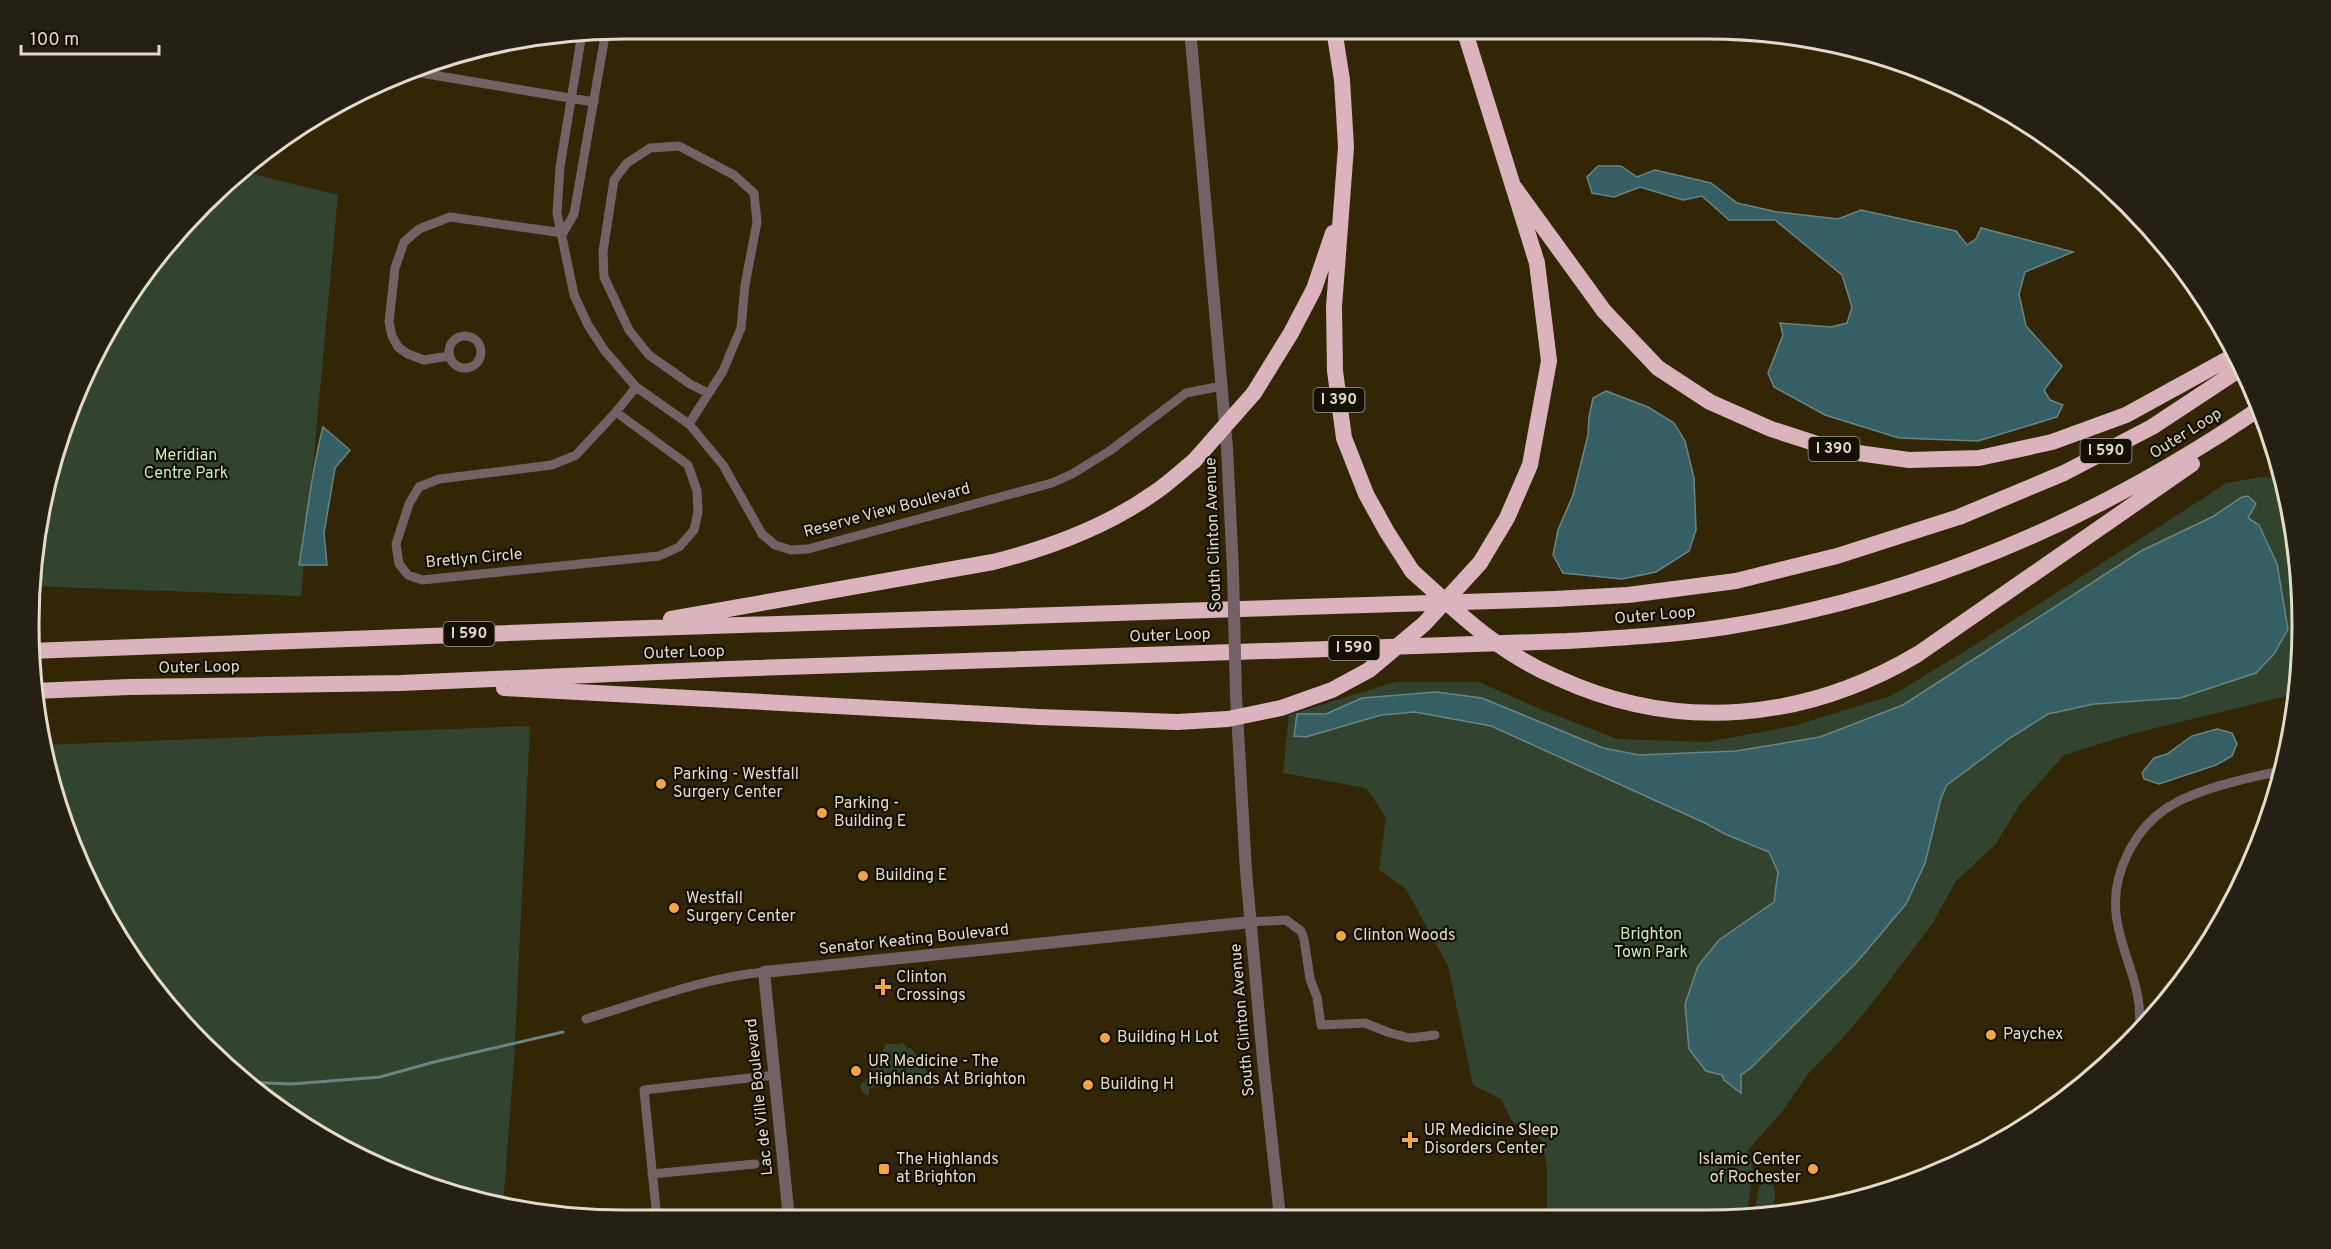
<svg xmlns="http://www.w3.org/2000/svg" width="2331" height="1249" viewBox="0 0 2331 1249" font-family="Overpass,sans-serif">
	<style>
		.green { fill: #32442f }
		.water { fill: #355f64; stroke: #698483; stroke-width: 1.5 }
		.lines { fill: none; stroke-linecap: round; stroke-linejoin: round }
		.stream { stroke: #698483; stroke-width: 3 }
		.minor { stroke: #726266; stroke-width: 9 }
		.tertiary { stroke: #726266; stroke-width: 12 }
		.motorway { stroke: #dab3bc; stroke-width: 16 }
		.tertiary-bridge { stroke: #726266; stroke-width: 12 }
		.motorway-bridge { stroke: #dab3bc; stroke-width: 16 }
		.poi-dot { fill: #f4a443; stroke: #151004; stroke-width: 2 }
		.labels { text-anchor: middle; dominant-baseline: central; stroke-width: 4.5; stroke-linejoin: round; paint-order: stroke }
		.shield { fill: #151004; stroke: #a49e8f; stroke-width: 1.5 }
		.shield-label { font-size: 15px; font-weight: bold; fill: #e2dbca }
		.street-label { font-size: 16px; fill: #e2dbca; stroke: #151004 }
		.park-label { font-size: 16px; fill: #c2ecbc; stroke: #151004 }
		.poi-label { font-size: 16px; fill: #e2dbca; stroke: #151004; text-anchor: start }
		.rim { fill: none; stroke: #e2dbca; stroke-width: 3 }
	</style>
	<rect width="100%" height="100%" fill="#322607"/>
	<path class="green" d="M241,171L338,195L301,596L30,586L49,471L74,396L129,294L177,231Z
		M2262,477L2283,478L2301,585L2298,689L2291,695L2135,733L2064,755L2021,803L1995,845L1956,881L1932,924L1873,1002L1842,1039L1808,1074L1781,1113L1748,1150L1753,1168L1747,1216H1547V1169L1542,1141L1512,1121L1501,1099L1473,1085L1448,966L1406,889L1379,870L1386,817L1366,788L1283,773L1289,715L1395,682H1479L1540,709L1617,739L1707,742L1793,726L1891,696L1967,650L2227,483Z
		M530,726L514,1060L503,1206L470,1200L327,1141L261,1097L177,1018L129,955L74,853L49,778L43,745Z
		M902,1042L908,1049L911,1048L931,1076L933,1075L936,1080L933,1088L929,1089L928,1082L917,1083L916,1080L904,1081V1084L893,1086L892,1082L880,1083V1087L869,1088V1095H865L860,1087L862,1082H865L879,1051L882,1052L886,1044H899Z
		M1765,1183L1773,1185C1778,1194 1773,1206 1769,1215L1754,1216L1759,1187Z"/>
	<path class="water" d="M1598,166H1621L1637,177L1655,170L1711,183L1737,203L1777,212L1838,219L1861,210L1956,231L1967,245L1976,239L1981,228L2073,252L2025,272L2019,294L2026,326L2062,366L2044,390L2050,400L2063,405L2057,417L1978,441L1899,438L1825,415L1774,387L1768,373L1783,335L1780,323L1831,327L1847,323L1852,307L1842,275L1775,220H1729L1702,196L1683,200L1640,187L1614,197L1592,193L1587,177Z
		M1606,391L1648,407L1674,423L1685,441L1694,478L1696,530L1689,551L1656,572L1622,579L1563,573L1553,555L1558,530L1573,495L1588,435L1589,417L1593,398Z
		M323,427L350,450L335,468L324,533L327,565H299C307,519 311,472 323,427Z
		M2248,496L2256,504L2248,518L2259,525L2277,564L2288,629L2274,654L2256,673L2180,698L2094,704L2048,714L2010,738L1947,785L1941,798L1925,863L1906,904L1857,962L1751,1068L1741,1075V1093L1724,1080L1722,1075L1706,1071L1689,1049L1685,1004L1698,966L1719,940L1774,902L1778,872L1769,852L1725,834L1705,823L1491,726L1415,712L1381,715L1306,737L1294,736L1297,714H1326L1362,698L1436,692L1482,698L1603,748L1639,755L1736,751L1820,737L1903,705L2141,551L2212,517L2242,497Z
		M2217,729L2232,733L2237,744L2232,756L2216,765L2159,784L2144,779L2142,773L2154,758L2167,754L2192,736Z"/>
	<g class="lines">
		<path class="stream" d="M245,1082L292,1084L380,1077L434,1062L563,1032"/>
		<path class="minor" d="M582,33L560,167L557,213L574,295L588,325L605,351L636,387L689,424L723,465L762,534L775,545L791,550L808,549L1052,483L1072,474L1111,450L1186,393L1222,386
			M409,71L594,102
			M563,233L574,214L606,30
			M449 352a16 16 0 1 1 32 0a16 16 0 1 1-32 0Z
			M449,356L424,360L408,354L398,347L392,336L389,322L395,268L404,242L419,229L450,217L563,233
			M616,412L688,465L697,491L698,512L694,530L679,547L659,556L422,580L408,575L399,564L396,544L409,504L419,487L439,479L552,465L576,455L616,412L636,387
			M689,424L723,371L741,328L745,285L757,222L754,193L734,175L679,146L650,148L627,163L614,180L603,252L604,277L629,330L649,355L690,384L708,393
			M1251,922L1286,920L1301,931L1304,939L1310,979L1317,997L1321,1025L1365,1023L1390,1033L1410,1038L1435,1035
			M586,1019C645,1001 703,978 764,972
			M2139,1032C2144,988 2124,962 2117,921C2109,875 2135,824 2177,802C2204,788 2251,777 2281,771
			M652,1174L755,1164
			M657,1219L644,1090L775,1075"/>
		<path class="tertiary" d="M1190,29L1227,448L1233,571
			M1236,696L1246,871L1263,1060L1280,1217
			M789,1219L764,972L1251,922"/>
		<path class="motorway" d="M1334,29L1342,80L1346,147L1334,307L1335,371L1344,438L1366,494L1387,532L1412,571
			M1464,29L1537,263L1549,361L1530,465L1507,518L1480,563
			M1514,187L1604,311L1658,368L1710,402L1771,429L1836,450L1909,460L1979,458L2052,442L2126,415L2237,354
			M1254,393L1291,333L1314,289L1333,233
			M671,619L993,562C1049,548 1106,527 1154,493C1168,484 1180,472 1194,461
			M30,651L618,629L1554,599L1628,595L1736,581L1837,556L1959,517L2064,473L2152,427L2243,367
			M1558,678C1678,733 1805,721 1918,654L2192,464
			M504,688L1039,717L1177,722
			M34,691L129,687L401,683L727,669L1567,641C1620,638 1673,635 1725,627C1919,597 2097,519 2259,409"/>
		<path class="tertiary-bridge" d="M1233,571L1236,696"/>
		<path class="motorway-bridge" d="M1194,461L1254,393
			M1412,571C1459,614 1499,653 1558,678
			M1177,722L1228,719L1281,708L1332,690L1369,670L1424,624L1480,563"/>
	</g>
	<g class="poi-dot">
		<circle cx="661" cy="784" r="6"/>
		<circle cx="822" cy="813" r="6"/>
		<circle cx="863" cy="876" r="6"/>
		<circle cx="674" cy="908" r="6"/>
		<circle cx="1341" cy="936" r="6"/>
		<path d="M880 978h6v6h6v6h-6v6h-6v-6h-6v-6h6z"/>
		<circle cx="1991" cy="1035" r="6"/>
		<circle cx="1105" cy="1038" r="6"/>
		<circle cx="856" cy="1071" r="6"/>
		<circle cx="1088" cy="1085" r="6"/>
		<path d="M1407 1131h6v6h6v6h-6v6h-6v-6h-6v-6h6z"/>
		<rect x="878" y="1163" width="12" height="12" rx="3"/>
		<circle cx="1813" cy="1169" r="6"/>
	</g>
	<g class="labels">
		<g class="shield">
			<rect x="1313.5" y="388" width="51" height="24" rx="4.5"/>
			<rect x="1808.5" y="437" width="51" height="24" rx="4.5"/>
			<rect x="2080.5" y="439" width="51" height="24" rx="4.5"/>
			<rect x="443.5" y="622" width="51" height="24" rx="4.5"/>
			<rect x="1328.5" y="636" width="51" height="24" rx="4.5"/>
		</g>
		<g class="shield-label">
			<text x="1339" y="400">I 390</text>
			<text x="1834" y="449">I 390</text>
			<text x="2106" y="451">I 590</text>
			<text x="469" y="634">I 590</text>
			<text x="1354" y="648">I 590</text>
		</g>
		<g class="street-label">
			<text transform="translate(2186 434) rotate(-32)">Outer Loop</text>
			<text transform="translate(887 511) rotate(-15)">Reserve View Boulevard</text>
			<text transform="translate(1214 534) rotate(-92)">South Clinton Avenue</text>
			<text transform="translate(474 559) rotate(-5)">Bretlyn Circle</text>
			<text transform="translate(1655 616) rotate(-5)">Outer Loop</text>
			<text transform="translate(1170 636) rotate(-2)">Outer Loop</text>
			<text transform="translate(684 653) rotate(-2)">Outer Loop</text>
			<text transform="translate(199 668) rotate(-1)">Outer Loop</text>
			<text transform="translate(914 940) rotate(-6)">Senator Keating Boulevard</text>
			<text transform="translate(1243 1020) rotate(-95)">South Clinton Avenue</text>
			<text transform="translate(760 1097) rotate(-96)">Lac de Ville Boulevard</text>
		</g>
		<g class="park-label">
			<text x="186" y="456">Meridian<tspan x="186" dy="18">Centre Park</tspan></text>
			<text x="1651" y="935">Brighton<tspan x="1651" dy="18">Town Park</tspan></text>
		</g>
		<g class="poi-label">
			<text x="673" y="775">Parking - Westfall<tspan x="673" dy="18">Surgery Center</tspan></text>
			<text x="834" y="804">Parking -<tspan x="834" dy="18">Building E</tspan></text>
			<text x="875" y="876">Building E</text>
			<text x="686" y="899">Westfall<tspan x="686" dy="18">Surgery Center</tspan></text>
			<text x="1353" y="936">Clinton Woods</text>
			<text x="896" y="978">Clinton<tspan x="896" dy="18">Crossings</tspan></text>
			<text x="2003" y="1035">Paychex</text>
			<text x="1117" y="1038">Building H Lot</text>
			<text x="868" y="1062">UR Medicine - The<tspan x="868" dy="18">Highlands At Brighton</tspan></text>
			<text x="1100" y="1085">Building H</text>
			<text x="1424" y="1131">UR Medicine Sleep<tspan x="1424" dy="18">Disorders Center</tspan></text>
			<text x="896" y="1160">The Highlands<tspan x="896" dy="18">at Brighton</tspan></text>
			<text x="1801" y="1160" text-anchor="end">Islamic Center<tspan x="1801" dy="18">of Rochester</tspan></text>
		</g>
	</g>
	<path d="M0 0H2331V1249H0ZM624 39H1707A585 585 0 0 1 2292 624V625A585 585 0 0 1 1707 1210H624A585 585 0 0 1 39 625V624A585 585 0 0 1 624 39Z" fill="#252014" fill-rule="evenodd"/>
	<path class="rim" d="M624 39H1707A585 585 0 0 1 2292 624V625A585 585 0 0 1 1707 1210H624A585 585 0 0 1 39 625V624A585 585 0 0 1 624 39Z"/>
	<path d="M21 45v9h138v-9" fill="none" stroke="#e2dbca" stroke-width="3"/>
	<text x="30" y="45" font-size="18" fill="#e2dbca" stroke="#151004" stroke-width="4.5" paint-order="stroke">100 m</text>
</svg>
